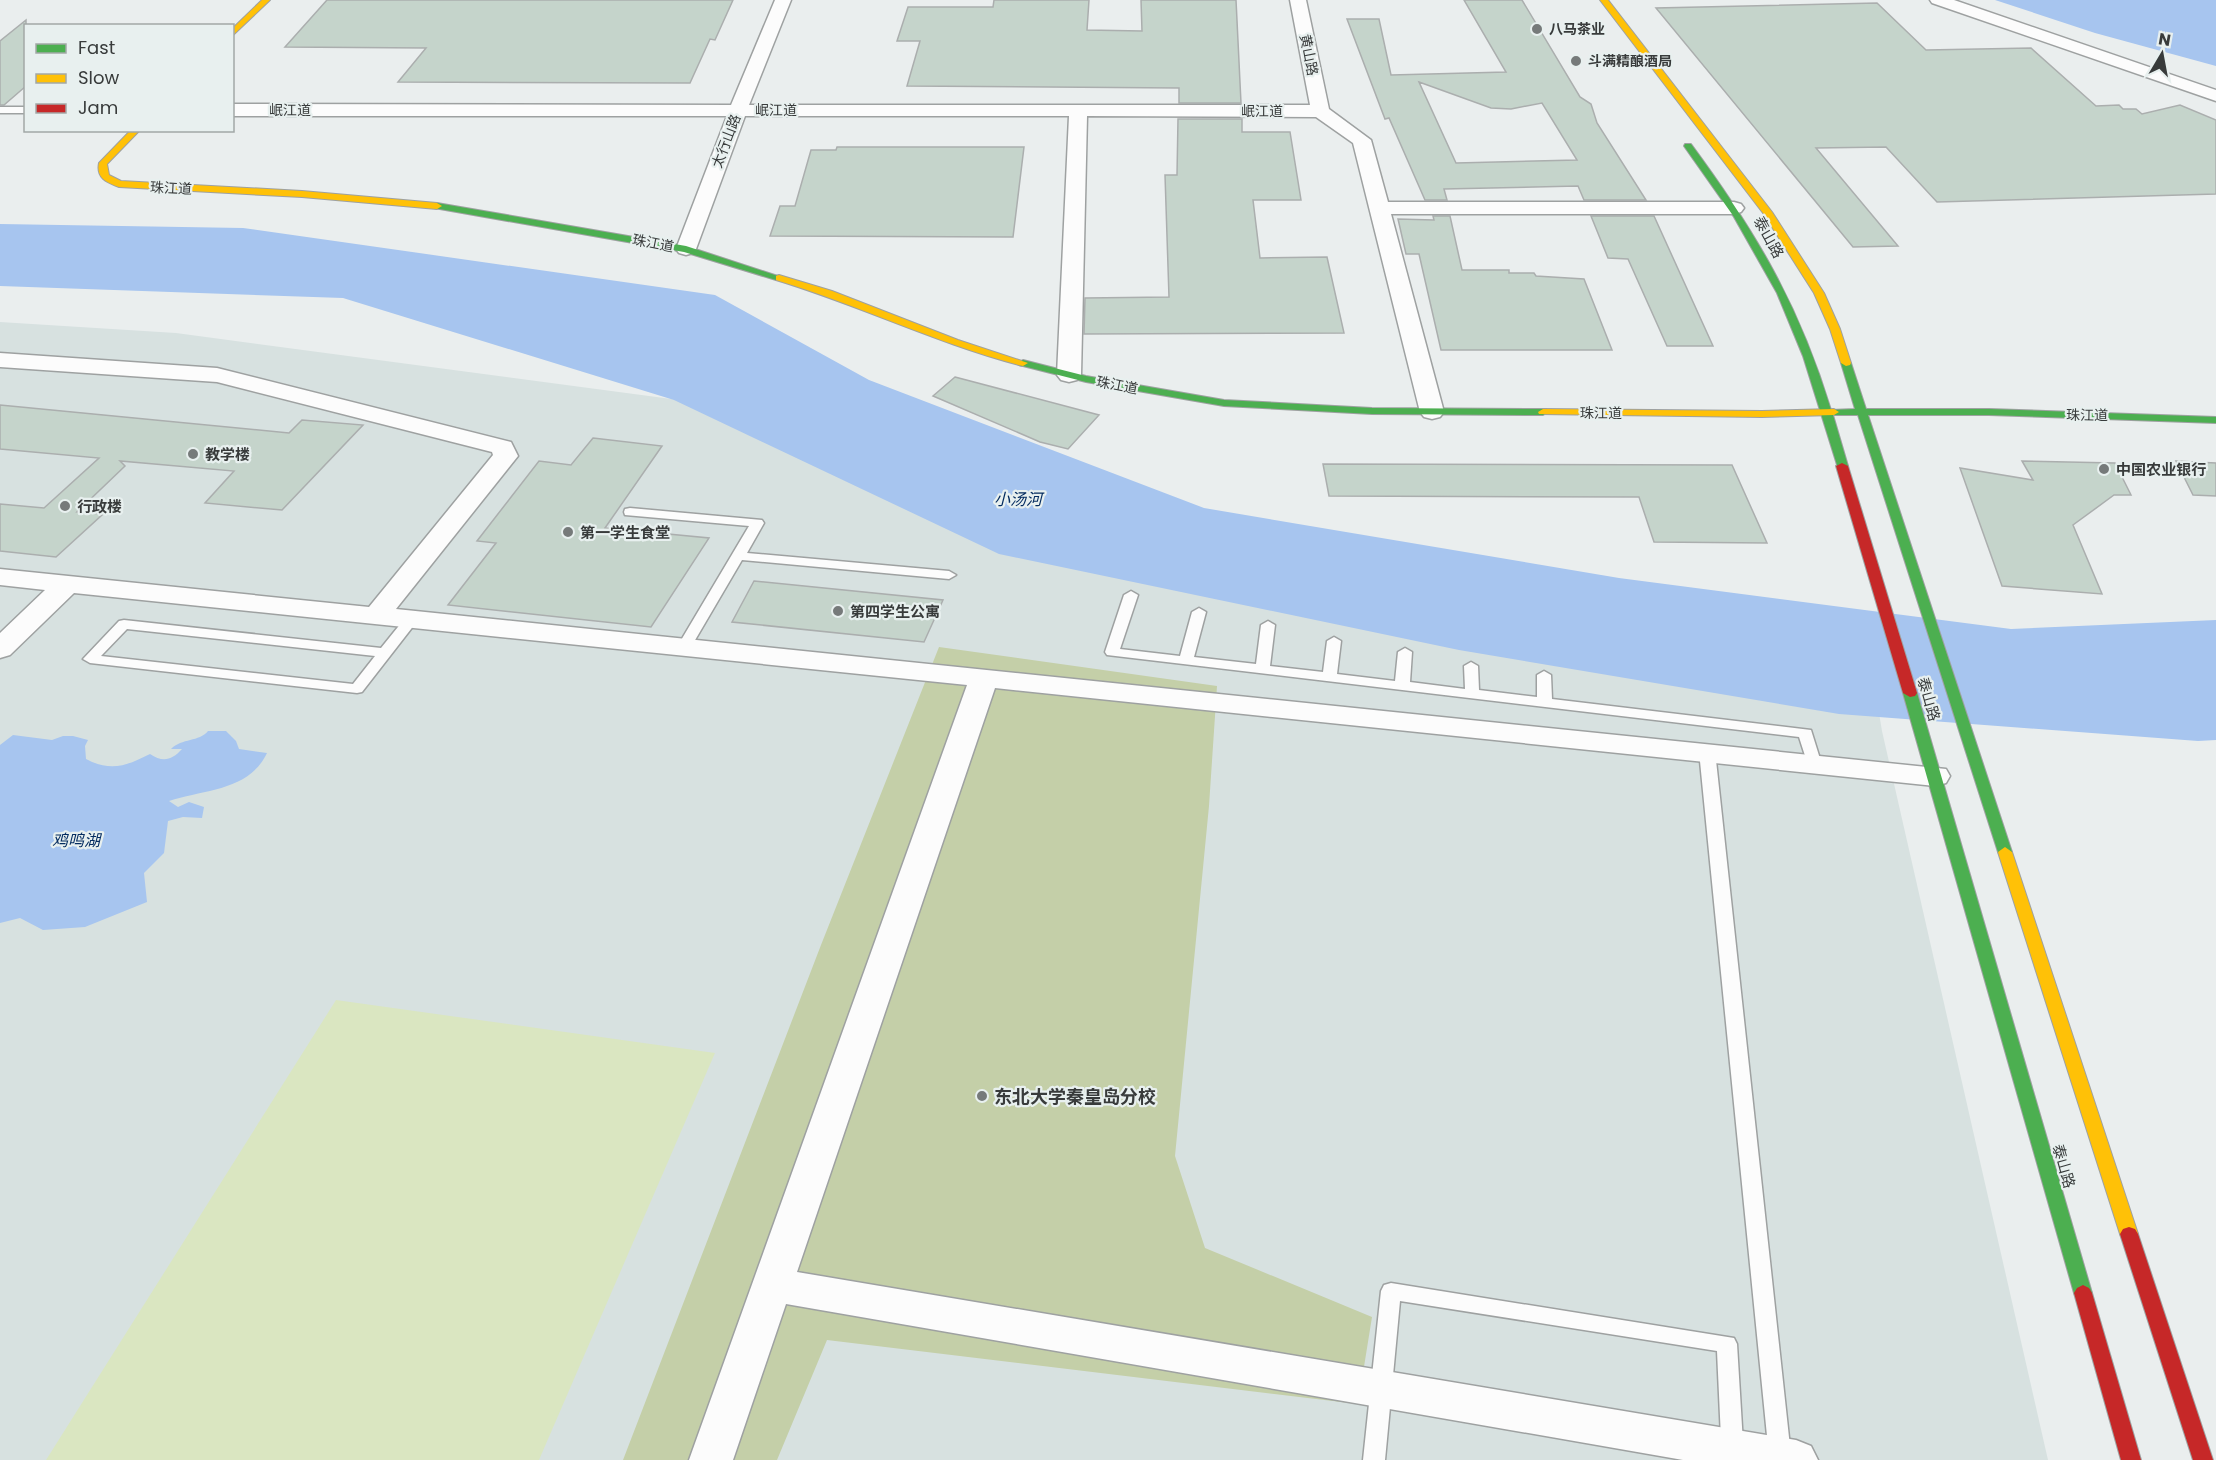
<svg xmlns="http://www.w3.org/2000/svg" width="2216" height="1460" viewBox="0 0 2216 1460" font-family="Poppins,'Noto Sans SC',sans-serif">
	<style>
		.built { fill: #d7e1e0 }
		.green { fill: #dae6c1 }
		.forest { fill: #c4cfa8 }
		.water { fill: #a7c5ef }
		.building { fill: #c5d4cb; stroke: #abaeae; stroke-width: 1.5; fill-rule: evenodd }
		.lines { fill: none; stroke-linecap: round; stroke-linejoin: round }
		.lane-casing { stroke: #9ea1a1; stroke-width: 3 }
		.street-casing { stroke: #9ea1a1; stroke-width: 3 }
		.fast-casing { stroke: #9ea1a1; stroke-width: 2 }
		.slow-casing { stroke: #9ea1a1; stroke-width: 2 }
		.jam-casing { stroke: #9ea1a1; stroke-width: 2 }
		.lane { fill: #fcfcfc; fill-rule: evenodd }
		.street { fill: #fcfcfc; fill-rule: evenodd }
		.fast { fill: #4caf50; fill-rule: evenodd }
		.slow { fill: #ffc107; fill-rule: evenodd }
		.jam { fill: #c62828; fill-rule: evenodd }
		.poi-dot { fill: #767a7a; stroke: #e8f0ef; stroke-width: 2 }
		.labels { text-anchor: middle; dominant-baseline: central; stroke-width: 4.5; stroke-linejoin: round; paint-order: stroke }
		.far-poi-label { font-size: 14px; font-weight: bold; fill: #383b3b; stroke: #e8f0ef; text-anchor: start }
		.far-street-label { font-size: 14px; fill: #383b3b; stroke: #e8f0ef }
		.street-label { font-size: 15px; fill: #383b3b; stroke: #e8f0ef }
		.poi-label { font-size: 15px; font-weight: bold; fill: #383b3b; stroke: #e8f0ef; text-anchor: start }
		.water-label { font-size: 16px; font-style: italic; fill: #042c60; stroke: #e8f0ef }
		.near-poi-label { font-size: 18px; font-weight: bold; fill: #383b3b; stroke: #e8f0ef; text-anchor: start }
	</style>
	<rect width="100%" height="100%" fill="#eaeeee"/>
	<path class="built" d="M0,322L176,333L679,400L1878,707L1882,731L2048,1460H0Z"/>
	<path class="green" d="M336,1000L715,1053L539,1460H46Z"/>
	<path class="forest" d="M939,647L1217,686L1209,806L1175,1156L1205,1248L1372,1317L1358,1404L827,1340L777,1460H623L821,945Z"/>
	<path class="water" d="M1995,0H2216V66L2095,33Z
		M0,224L243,228L715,295L869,380L1204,508L1619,578L2011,629L2216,620V740L2198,741L1839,714L1459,650L999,554L674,400L343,298L0,286Z
		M208,731H226L236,741L239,749L267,753C249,791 205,789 169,801L178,807L189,802L204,807L202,818L183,817L168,821L164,853L144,873L147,902L85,927L43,930L20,918L0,923V745L13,735L52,740L63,736H73L88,740L85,746L86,759C111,772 126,766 150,754C163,763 172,760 182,749H171C182,738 199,742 208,731Z"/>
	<path class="building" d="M327,0H733L715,40L710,39L690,83L398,82L426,48L285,47Z
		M994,0H1089L1087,30L1142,31L1141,0H1236L1241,103H1179V88L907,86L920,41H897L908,7H993Z
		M1464,0H1522L1580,97L1591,104L1597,123L1646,200H1584L1578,186L1444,189L1447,200H1425L1389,118L1385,119L1347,19H1379L1391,75L1506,72ZM1419,82L1491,108L1511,109L1542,103L1577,160L1456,163Z
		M1877,3L1926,50L2031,48L2096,106L2119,105L2123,109H2136L2142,114L2180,105L2216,120V194L1937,202L1886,147L1816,148L1898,246L1853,247L1656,8Z
		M26,20V86L4,105H0V41Z
		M1178,119H1242V132H1290L1301,200H1253L1260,258L1327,257L1344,333L1084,334L1085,298L1169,297L1165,175H1177Z
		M837,147H1024L1013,237L770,236L780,206H795L811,150H836Z
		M1433,216H1450L1462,270H1509V273H1534L1536,276L1584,279L1612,350H1441L1419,254H1406L1398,219L1434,220Z
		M1591,216H1654L1713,346H1667L1628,259L1608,258Z
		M955,377L1099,415L1068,449L1040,442L933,396Z
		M0,405L289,433L302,420L363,425L282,510L205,503L234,471L120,461L125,466L77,512L103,514L56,557L0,551V504L44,508L99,458L0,449Z
		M593,438L662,446L605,528L709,538L651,627L448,605L496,543L477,541L539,461L571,465Z
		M2022,461L2115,463L2131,495H2114L2073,525L2102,594L2002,586L1960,468L2033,480Z
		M2176,461L2216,463V496L2193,495Z
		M1323,464L1732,465L1767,543L1654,542L1639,497L1329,496Z
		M754,581L943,600L924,642L732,622Z"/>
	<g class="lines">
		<defs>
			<path id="lane" d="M0,107H26V113H0Z
				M630,508L762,520L764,523L747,553L949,571L956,575L949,579L742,560L691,647L684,651L677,647L749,526L625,515L624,512L625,509Z
				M1131,591L1138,595L1120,649L1180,656L1192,612L1199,608L1206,612L1194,657L1256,664L1261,625L1268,621L1275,625L1270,666L1323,672L1327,641L1334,637L1341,641L1337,674L1395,681L1398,652L1405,648L1412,652L1410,682L1465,689L1464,666L1471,662L1478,666L1479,690L1537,697V675L1544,671L1551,675L1552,699L1811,730L1821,762L1813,767L1808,765L1799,737L1107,655L1105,652L1124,595Z
				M411,616L418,620L362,692L357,693L90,663L83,659L119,621L124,620L381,648L406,617ZM127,629L375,656L353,684L101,656Z
				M1707,746L1715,751L1791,1456L1789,1460H1771L1769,1456L1699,751Z
				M1391,1283L1734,1338L1737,1344L1744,1460H1722L1717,1351L1400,1301L1385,1460H1363L1381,1291L1384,1285Z"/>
			<path id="street" d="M775,0H791L749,105H1310L1290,0H1306L1329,109L1371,140L1388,202H1734L1741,204L1744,208L1741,212L1734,214H1391L1444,412L1440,417L1432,419L1424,417L1420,412L1353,143L1316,117L1087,116L1081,375L1077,380L1069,382L1061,380L1057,375L1069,116H745L696,249L693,253L686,255L679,253L676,249L727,116H232V104L731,105Z
				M1930,0H1954L2216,90V101L1932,3Z
				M0,353L217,368L511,442L518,456L396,609L1946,769L1950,776L1946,783L1935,786L995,688L797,1272L1796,1440L1811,1446L1818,1460H1683L786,1304L733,1460H689L967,685L74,593L10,655L0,658V633L45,590L0,585V569L369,607L493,455L492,452L217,382L0,367Z"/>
			<path id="fast" d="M1685,144H1691C1756,232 1799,305 1831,410L1855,409L1841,363L1846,360L1851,363L1866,409H1989L2216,417V423L1989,415H1868L2012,852L2010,855H2000L1998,852L1858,415H1833L1848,466L1842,469L1838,468L1803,356L1777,293L1734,217L1684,146Z
				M437,203L686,246L784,278L776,280L684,252L434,208L432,206Z
				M1023,360L1086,376L1224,400L1372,408L1543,409L1548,412L1543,415L1372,414L1224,406L1086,382L1019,365L1018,363Z
				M1910,689L1917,693L2092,1293L2089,1298L2083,1301L2077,1298L2074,1293L1903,693Z"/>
			<path id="slow" d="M262,0H270L232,36V29Z
				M1600,0H1608L1772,212L1824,293L1840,329L1851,363L1850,365L1846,366L1841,363L1830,329L1814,293L1763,213Z
				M131,130H140L107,164L109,175L121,181L302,191L437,203L442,206L437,209L302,197L119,187C106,182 96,178 99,163Z
				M779,275L832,291L958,340L1028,363L1023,366C938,344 859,305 776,280V276Z
				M1543,409L1762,411L1834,409L1839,412L1834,415L1762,417L1539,414L1538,412Z
				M2005,847L2012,852L2138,1234L2135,1239L2129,1241L2123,1239L2120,1234L1998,852Z"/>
			<path id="jam" d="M1842,463L1848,466L1917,693L1915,696L1910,697L1903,693L1836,466Z
				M2129,1227L2135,1229L2138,1234L2213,1460H2193L2120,1234L2123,1229Z
				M2083,1285L2089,1288L2092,1293L2141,1460H2121L2074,1293L2077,1288Z"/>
		</defs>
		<use href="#lane" class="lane-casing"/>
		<use href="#street" class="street-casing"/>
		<use href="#fast" class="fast-casing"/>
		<use href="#slow" class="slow-casing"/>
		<use href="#jam" class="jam-casing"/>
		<use href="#lane" class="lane"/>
		<use href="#street" class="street"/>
		<use href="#fast" class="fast"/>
		<use href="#slow" class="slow"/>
		<use href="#jam" class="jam"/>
	</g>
	<g class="poi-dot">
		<circle cx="1537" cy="29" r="6"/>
		<circle cx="1576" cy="61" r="6"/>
		<circle cx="193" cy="454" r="6"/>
		<circle cx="2104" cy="469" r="6"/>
		<circle cx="65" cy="506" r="6"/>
		<circle cx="568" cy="532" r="6"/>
		<circle cx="838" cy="611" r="6"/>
		<circle cx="982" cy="1096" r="6"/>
	</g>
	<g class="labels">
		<g class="far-poi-label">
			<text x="1549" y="29">八马茶业</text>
			<text x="1588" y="61">斗满精酿酒局</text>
		</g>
		<g class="far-street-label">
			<text transform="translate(1309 55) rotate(79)">黄山路</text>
			<text x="290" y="110">岷江道</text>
			<text x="776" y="110">岷江道</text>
			<text x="1262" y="111">岷江道</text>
			<text transform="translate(726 141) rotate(-69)">太行山路</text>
			<text transform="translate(171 188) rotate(3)">珠江道</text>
			<text transform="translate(653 243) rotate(11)">珠江道</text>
			<text transform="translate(1117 385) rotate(11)">珠江道</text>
			<text x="1601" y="413">珠江道</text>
			<text transform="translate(2087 415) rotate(1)">珠江道</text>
		</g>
		<g class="street-label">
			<text transform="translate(1769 237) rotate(61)">泰山路</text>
			<text transform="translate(1929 699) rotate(74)">泰山路</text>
			<text transform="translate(2064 1166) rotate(74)">泰山路</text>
		</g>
		<g class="poi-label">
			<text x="205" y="454">教学楼</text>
			<text x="2116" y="469">中国农业银行</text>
			<text x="77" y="506">行政楼</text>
			<text x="580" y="532">第一学生食堂</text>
			<text x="850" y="611">第四学生公寓</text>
		</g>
		<g class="water-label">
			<text x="1018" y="499">小汤河</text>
			<text x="76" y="840">鸡鸣湖</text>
		</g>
		<g class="near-poi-label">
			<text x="994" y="1096">东北大学秦皇岛分校</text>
		</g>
	</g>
	<rect x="24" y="24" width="210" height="108" fill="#e8f0ef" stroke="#a2a8a7" stroke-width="1.5"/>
	<rect x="36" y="44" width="30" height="9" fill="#4caf50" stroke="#a2a8a7" stroke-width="1.5"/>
	<text x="78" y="54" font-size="18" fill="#383b3b">Fast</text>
	<rect x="36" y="74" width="30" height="9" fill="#ffc107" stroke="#a2a8a7" stroke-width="1.5"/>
	<text x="78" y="84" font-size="18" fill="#383b3b">Slow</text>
	<rect x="36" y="104" width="30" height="9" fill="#c62828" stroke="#a2a8a7" stroke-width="1.5"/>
	<text x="78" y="114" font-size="18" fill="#383b3b">Jam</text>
	<g transform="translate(2162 54) rotate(10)" stroke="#e8f0ef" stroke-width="4.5" paint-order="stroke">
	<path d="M0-4.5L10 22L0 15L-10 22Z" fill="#383b3b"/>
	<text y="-9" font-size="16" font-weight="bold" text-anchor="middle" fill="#383b3b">N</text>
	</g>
</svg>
